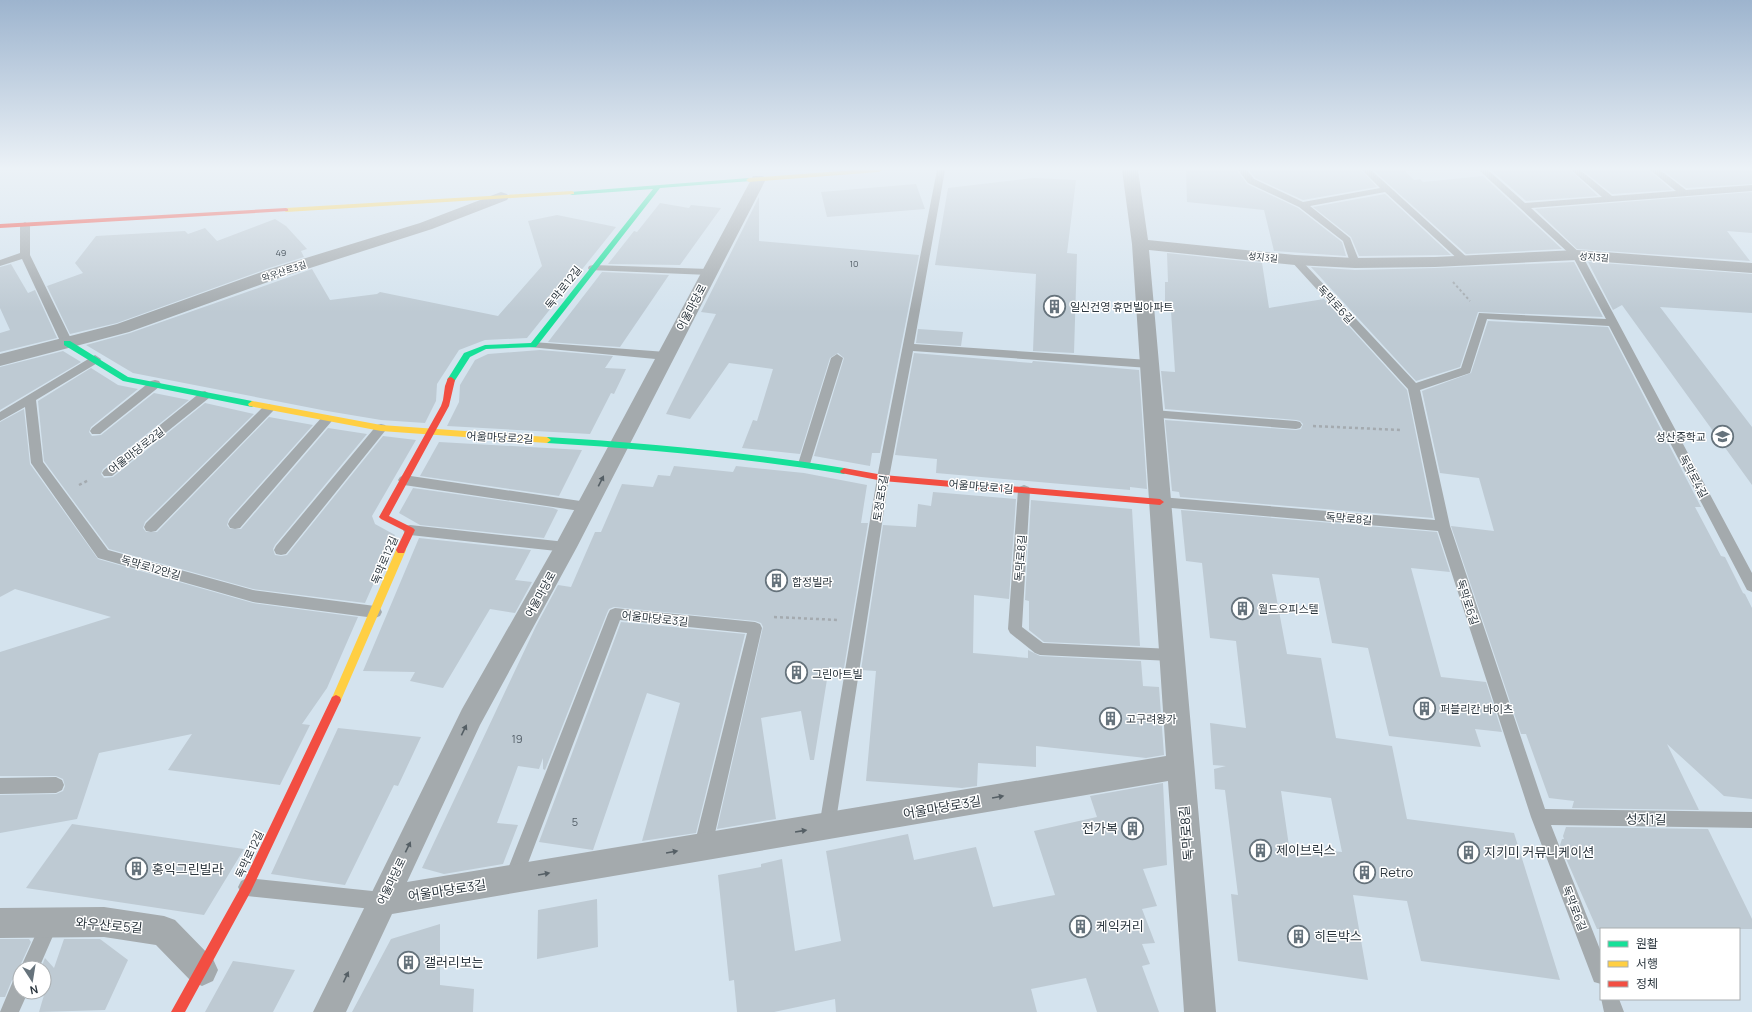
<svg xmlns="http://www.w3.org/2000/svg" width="1752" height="1012" viewBox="0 0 1752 1012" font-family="Manrope,'Noto Sans KR',sans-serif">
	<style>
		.building { fill: #becad3; fill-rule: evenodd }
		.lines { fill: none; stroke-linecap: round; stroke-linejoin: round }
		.path-far1 { stroke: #a4aaaf; stroke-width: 2; stroke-dasharray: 2.5 2.5; stroke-linecap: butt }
		.path { stroke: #a4aaaf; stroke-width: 2.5; stroke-dasharray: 3 3; stroke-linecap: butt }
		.lane { fill: #a4aaad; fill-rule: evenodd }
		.street { fill: #a4aaad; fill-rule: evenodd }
		.fast { fill: #16e098; fill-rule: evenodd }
		.slow { fill: #ffcf43; fill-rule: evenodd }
		.jam { fill: #f24e42; fill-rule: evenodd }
		.oneway { fill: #555f65 }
		.labels { text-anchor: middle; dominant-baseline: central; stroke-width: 3; stroke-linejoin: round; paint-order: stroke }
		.number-label { font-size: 9px; fill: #515c65 }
		.far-street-label { font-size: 9px; fill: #2b363e; stroke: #fff }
		.street-label { font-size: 11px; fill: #2b363e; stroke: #fff }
		.poi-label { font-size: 11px; fill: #2b363e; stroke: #fff; text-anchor: start }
		.near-number-label { font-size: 11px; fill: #515c65 }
		.near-street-label { font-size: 13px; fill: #2b363e; stroke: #fff }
		.near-poi-label { font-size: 13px; fill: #2b363e; stroke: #fff; text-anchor: start }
	</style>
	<rect width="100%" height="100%" fill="#d4e3ee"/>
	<path class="building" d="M1186,170H1237L1247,184L1298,208L1342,242L1346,256L1274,251L1264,210L1187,202Z
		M1249,170H1361L1377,187L1303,200L1255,178Z
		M1373,170H1404L1414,180L1420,179L1423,182L1483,176L1562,249L1466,254Z
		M1491,170H1570L1598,196L1526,201Z
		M1582,170H1649L1672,190L1612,194Z
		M1662,170H1752V184L1686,188Z
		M1034,178L1076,180L1067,253L1077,254L1074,353L1033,351L1036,274L935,265L948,188Z
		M916,184L925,209L827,217L821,192Z
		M1752,192V233L1727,231L1750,261L1577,249L1535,209Z
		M1385,194L1451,255L1359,256L1351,237L1313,207Z
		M759,197V241L919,255L880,453H872L870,466L814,456L844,358L838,353L830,358L800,454L742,448L753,420L757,421L773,369L729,363L690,419L666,414L716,314L701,312Z
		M660,203L689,208L691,205L721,208L680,265L608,264L634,231L637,232Z
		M557,215L616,227L527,338L485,340L459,350L437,384L436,401L425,423L381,420L327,411L133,373L86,345L130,333L312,269L330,300L377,294L380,292L498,316L542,266L528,221Z
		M275,219L286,226L307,249L301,251L304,257L269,268L117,323L70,334L47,286L83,273L75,263L96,236L185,231L188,234L205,228L217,241Z
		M1167,253L1262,263L1269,308L1324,299L1407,390L1433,518L1180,497L1179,492L1172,491L1165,420L1296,430L1301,429L1303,424L1300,421L1296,420L1165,409L1161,371L1175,372L1171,311H1165V282H1168Z
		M1574,262L1603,317L1478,312L1460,367L1416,381L1311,267L1355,270L1435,268Z
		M1588,262L1752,274V313L1660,307L1752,427V485L1622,305L1613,310Z
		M11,264L28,293L35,290L57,338L0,352V333L10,330L0,308V267Z
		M602,272L669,275L620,347L548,342Z
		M1488,321L1608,327L1701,507H1695L1721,556L1725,557L1743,593L1745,594L1752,608V799L1724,796L1667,744L1699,810L1572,808L1574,801L1549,798L1526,734H1521L1451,526L1494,531L1479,478L1440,473L1422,391L1471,373Z
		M918,329L963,332L961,346L916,343Z
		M540,350L613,356L605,368L626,369L614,394L611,393L590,434L447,426L459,402L460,385L475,360L488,354Z
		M63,351L81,362L0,410V367Z
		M914,353L1032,363L1033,361L1139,370L1147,489L1130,487V490L936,473L937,459L895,455Z
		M91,368L118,385L138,389L91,427L89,432L92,436L101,435L154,393L189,400L103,469L101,474L104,478L113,477L205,403L254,414L145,522L143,528L146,532H157L269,417L313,425L229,519L227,525L230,529H241L328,428L367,434L275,545L273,549L275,555L281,556L287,555L383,436L416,440L372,516L375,524L395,535L365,603L253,589L109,549L44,461L38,401Z
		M24,409L30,464L98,559L253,603L358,617L327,688L302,724L310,725L280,785L168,770L192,734L99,753L77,819L0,833V795L56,794L63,791L65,786L63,779L56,776H0V652L111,617L15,589L0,597V422Z
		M439,442L582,450L559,496L420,476Z
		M674,466L733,472L736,466L804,473L867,485L861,523H868L844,668L829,667L814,760H810L801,711L761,718L776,819L717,829L763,627L761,623L755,621L614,607L609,609L607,613L545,770L543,769V758L539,769L518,766L497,823L518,825L503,864L444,874L422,868L536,626L558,585L571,587L595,532H601L622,484L653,487L658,475L670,476Z
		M413,488L553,508L558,510L544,538L420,525L399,513Z
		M933,492L1016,499L1009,599L974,595L973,653L1028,658V650L1040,656L1141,661L1143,686L1159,687L1164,755L1146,758L1036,746V767L978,763L977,786L962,788L866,781L876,671L861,670L883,525L916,527L918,504L931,506Z
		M1031,500L1132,509L1140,646L1044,642L1029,630V601L1025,600Z
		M1181,510L1437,532L1450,572L1411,568L1441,677L1486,682L1502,732L1475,729L1481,747L1389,736L1368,648L1332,643L1319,578L1272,574L1287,654L1321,658L1336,738L1392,746L1407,819L1514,833L1560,980L1421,961L1407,901L1353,895L1368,980L1238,961L1231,894L1238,895L1225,790L1215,789L1214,769L1226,766L1213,765L1210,723L1246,728L1236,641L1210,638L1202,563L1186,561ZM1281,791L1331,798L1342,852L1289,846Z
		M419,538L531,550L515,580L532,582L515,613L490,609L443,688L410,681L415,672L363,671Z
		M621,622L745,634L696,833L642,841L680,703L647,693L593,850L539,842Z
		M338,728L421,737L398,786L394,785L345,885L271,874Z
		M1163,783L1167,865L1143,869L1157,906L1142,909L1155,943L1142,944L1150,964L1142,966L1159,1012H1097L1086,978L1031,989L1037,1012H836L835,999L774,1012H737L734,980L729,981L718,875L761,867V864L782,859L795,951L841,941L826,851L908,834L914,860L976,847L993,907L1055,895L1034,831L1097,817L1090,796Z
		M72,824L244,849L204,915L26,888Z
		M1566,827L1708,829L1752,919V929H1597L1560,845L1562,839H1564L1563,836Z
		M597,899L598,947L537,959L538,910Z
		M440,924V985L474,989L473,1012H352L391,939Z
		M0,939H29L31,942L19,968L20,978L12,980L5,997H0Z
		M64,939H100L128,960L105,1010L39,1012L44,995L28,996L29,992H44V968H41L45,958L54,968Z
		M233,961L295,970L273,1012H205Z"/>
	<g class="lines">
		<path class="path-far1" d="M1453,282L1470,301"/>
		<path class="path" d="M1313,426L1400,430
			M79,485L89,480
			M774,617L839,620"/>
		<path class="lane" d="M937,170H945L914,344L1149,360L1155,364L1149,368L913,351L889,478L835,827L833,833L827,835L821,833L819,827L877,478Z
			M1238,170H1247L1254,179L1303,202L1380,188L1362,170H1371L1471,261L1470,263H1462L1385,192L1310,206L1350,238L1360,263L1359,265H1351L1343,241L1299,207L1248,183Z
			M1479,170H1488L1525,203L1602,197L1571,170H1580L1612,196L1676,191L1650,170H1660L1686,190L1752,185V191L1531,208L1582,255L1752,573V592L1747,590L1609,326L1487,319L1470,373L1420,390L1450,526L1545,809L1752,812V828L1551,825L1601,952V984L1594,982L1531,817L1438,531L1160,507L1155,505L1154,502L1155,499L1160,497L1435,520L1408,389L1290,260L1295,257L1299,258L1416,383L1461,368L1479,313L1606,319L1573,257Z
			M25,222L30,225V255L73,343L71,345H63L61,343L22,259L0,266V260L20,253V225Z
			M593,265L709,269L714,272L709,275L589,270L588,268L589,266Z
			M533,342L666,352L672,356L666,360L529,347L527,345Z
			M837,354L843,358L810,464L808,467H800L798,464L831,358Z
			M95,355L101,359L99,362L36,400L43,462L108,550L253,590L375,606L380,608L382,612L380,616L375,618L253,602L98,558L31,463L25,407L0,421V412Z
			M155,380L159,381L161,384L159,387L100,434H92L90,431L92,428L151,381Z
			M205,391L211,395L209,398L112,476H104L102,473L104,470L201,392Z
			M269,404L275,408L273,411L156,531L151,532L146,531L144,527L146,523L265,405Z
			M1153,410L1296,421L1300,422L1302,425L1300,428L1296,429L1149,417L1147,414L1149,411Z
			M327,415L333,419L331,422L240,528L235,529L230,528L228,524L230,520L323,416Z
			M381,424L385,425L387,428L385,431L286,554L281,555L276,554L274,550L276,546L377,425Z
			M404,475L587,502L592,504L594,507L592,510L587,512L404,485L400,483L398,480L400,477Z
			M1024,485L1029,487L1030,490L1022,627L1043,643L1172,649L1177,651L1179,655L1177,659L1172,661L1040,655L1035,653L1010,633L1008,629L1018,490L1019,487Z
			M410,525L566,542L571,543L573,547L571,551L566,552L410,535L405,534L403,530L405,526Z
			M615,608L755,622L760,624L762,628L712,846L709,852L703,854L697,852L694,846L747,633L620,620L522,879L519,885L513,888L507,885L504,879L608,614L610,610Z
			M56,777L62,780L64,785L62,790L56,793L0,794V778Z
			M247,878L382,892L388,895L391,901L388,907L382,910L247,896L241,893L238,887L241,881Z
			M50,913L56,916L59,922L39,968L20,969L44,916Z
			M20,979V992H28L19,1012H0L13,981Z
			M1601,998L1619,999L1624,1012H1604Z"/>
		<path class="street" d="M1122,170H1138L1148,240L1295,255L1355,258L1435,257L1577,250L1752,263V273L1577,260L1435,267L1355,268L1295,265L1149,250L1216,1012H1184L1168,781L392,914L346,1012H313L462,709L557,542L753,176H763L766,179L577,547L480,725L407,882L1166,756L1132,244Z
			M501,192L507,194L509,197L507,200L432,229L282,277L129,332L0,366V354L117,324L270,269L420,223Z
			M104,907L164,916L175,920L213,959L218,970L213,981L202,986L191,981L156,945L104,937L0,938V908Z"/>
		<path class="fast" d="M749,178L751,179V181L660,188L536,347L486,349L470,357L454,382H448L447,380L464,353L485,345L531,343L653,189L572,195L570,194V192Z
			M64,341H70L128,377L252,401L256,404L252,407L123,381L64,345Z
			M547,437C647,443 745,452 844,468L848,471L844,474C745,458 647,449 547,443L543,440Z"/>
		<path class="slow" d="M855,170H882L879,172L749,182L746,180L749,178Z
			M572,191L574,192V194L286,212L283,210L286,208Z
			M252,401L381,425L547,437L551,440L547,443L381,431L249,406L248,404Z
			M401,546L404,547L406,550L341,700L340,703L336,705L332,703L331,700L396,550L398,547Z"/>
		<path class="jam" d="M286,208L288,209V211L0,228V224Z
			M451,377L455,380L449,406L389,516L413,528L415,530L404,553H398L396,550L405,531L381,519L379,517L441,406L443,400L445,386L448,378Z
			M844,468L883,475L1160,499L1164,502L1160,505L883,481L841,473L840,471Z
			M336,695L340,697L341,700L251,891L185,1012H171L243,883L332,697Z"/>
	</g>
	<defs><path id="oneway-solid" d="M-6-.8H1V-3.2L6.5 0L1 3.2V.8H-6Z"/></defs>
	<g class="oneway">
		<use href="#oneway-solid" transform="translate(601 481) rotate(-63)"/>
		<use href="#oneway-solid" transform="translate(464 730) rotate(-64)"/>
		<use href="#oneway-solid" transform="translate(998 797) rotate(-10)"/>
		<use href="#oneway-solid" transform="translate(801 831) rotate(-9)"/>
		<use href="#oneway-solid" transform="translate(408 847) rotate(-64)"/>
		<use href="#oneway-solid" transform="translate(672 852) rotate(-10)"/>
		<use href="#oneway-solid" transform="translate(544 874) rotate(-10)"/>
		<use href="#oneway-solid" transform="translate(346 977) rotate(-65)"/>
	</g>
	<linearGradient id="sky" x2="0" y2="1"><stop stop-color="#9db4ce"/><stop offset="0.54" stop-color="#ecf2f7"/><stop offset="1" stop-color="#ecf2f7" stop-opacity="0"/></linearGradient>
	<rect width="1752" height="312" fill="url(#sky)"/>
	<defs>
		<symbol id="building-ring" viewBox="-11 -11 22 22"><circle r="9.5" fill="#fff" stroke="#66737c" stroke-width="1.5"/><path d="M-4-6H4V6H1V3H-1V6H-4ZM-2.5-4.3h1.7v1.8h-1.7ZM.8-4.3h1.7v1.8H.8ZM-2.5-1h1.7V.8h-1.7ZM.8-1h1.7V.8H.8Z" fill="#66737c"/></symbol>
		<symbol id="school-ring" viewBox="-11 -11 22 22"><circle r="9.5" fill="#fff" stroke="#66737c" stroke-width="1.5"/><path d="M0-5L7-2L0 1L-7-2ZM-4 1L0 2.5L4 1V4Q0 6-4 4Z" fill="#66737c"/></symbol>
	</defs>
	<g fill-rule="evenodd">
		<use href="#building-ring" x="1042" y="294" width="25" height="25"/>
		<use href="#school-ring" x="1710" y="424" width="25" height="25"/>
		<use href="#building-ring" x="764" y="568" width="25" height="25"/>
		<use href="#building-ring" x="1230" y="596" width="25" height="25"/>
		<use href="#building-ring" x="784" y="660" width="25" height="25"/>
		<use href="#building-ring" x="1412" y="696" width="25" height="25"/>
		<use href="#building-ring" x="1098" y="706" width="25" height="25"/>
		<use href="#building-ring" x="1120" y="816" width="25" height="25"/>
		<use href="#building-ring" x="1248" y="838" width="25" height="25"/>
		<use href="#building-ring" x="1456" y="840" width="25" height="25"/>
		<use href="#building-ring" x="124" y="856" width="25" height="25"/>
		<use href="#building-ring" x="1352" y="860" width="25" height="25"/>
		<use href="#building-ring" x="1068" y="914" width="25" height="25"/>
		<use href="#building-ring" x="1286" y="924" width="25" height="25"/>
		<use href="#building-ring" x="396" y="950" width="25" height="25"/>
	</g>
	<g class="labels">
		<g class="number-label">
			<text x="281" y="252">49</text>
			<text x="854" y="263">10</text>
		</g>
		<g class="far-street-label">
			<text transform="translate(1263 257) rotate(6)">성지3길</text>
			<text transform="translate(1594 257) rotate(4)">성지3길</text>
			<text transform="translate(284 271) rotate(-18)">와우산로3길</text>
		</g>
		<g class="street-label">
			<text transform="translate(563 287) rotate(-52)">독막로12길</text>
			<text transform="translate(1336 304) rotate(47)">독막로6길</text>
			<text transform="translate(691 307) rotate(-62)">어울마당로</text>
			<text transform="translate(500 437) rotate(3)">어울마당로2길</text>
			<text transform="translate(136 450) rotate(-38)">어울마당로2길</text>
			<text transform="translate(1694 476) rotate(62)">독막로4길</text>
			<text transform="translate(981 486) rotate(5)">어울마당로1길</text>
			<text transform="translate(880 498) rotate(-81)">토정로5길</text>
			<text transform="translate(1349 518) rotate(5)">독막로8길</text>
			<text transform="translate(1020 558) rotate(-86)">독막로8길</text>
			<text transform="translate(384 560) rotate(-67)">독막로12길</text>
			<text transform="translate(151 567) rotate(16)">독막로12안길</text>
			<text transform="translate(540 594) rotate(-61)">어울마당로</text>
			<text transform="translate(1468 602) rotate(72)">독막로6길</text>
			<text transform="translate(655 618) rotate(6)">어울마당로3길</text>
			<text transform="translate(249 854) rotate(-65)">독막로12길</text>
			<text transform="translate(391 881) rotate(-64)">어울마당로</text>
			<text transform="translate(1575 908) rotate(69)">독막로6길</text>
		</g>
		<g class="poi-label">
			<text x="1070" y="306">일신건영 휴먼빌아파트</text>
			<text x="1706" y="436" text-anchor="end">성산중학교</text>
			<text x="792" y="581">합정빌라</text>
			<text x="1258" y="608">월드오피스텔</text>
			<text x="812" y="673">그린아트빌</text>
			<text x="1440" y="708">퍼블리칸 바이츠</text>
			<text x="1126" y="718">고구려왕가</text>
		</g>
		<g class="near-number-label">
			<text x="517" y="738">19</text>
			<text x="575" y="821">5</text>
		</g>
		<g class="near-street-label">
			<text transform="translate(942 807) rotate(-10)">어울마당로3길</text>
			<text transform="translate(1646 819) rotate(1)">성지1길</text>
			<text transform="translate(1186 833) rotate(-95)">독막로8길</text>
			<text transform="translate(447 890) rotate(-9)">어울마당로3길</text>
			<text transform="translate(109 925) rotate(5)">와우산로5길</text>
		</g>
		<g class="near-poi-label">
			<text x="1118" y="828" text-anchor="end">전가복</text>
			<text x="1276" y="850">제이브릭스</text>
			<text x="1484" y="852">지키미 커뮤니케이션</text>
			<text x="152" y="869">홍익그린빌라</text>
			<text x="1380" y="872">Retro</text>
			<text x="1096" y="926">케익커리</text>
			<text x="1314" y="936">히든박스</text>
			<text x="424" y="962">갤러리보는</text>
		</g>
	</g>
	<rect x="1600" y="928" width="140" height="72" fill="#ffffff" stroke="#aaafb2"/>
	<rect x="1608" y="941" width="20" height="6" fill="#16e098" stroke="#aaafb2"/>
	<text x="1636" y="948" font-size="12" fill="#2b363e">원활</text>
	<rect x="1608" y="961" width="20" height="6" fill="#ffcf43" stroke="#aaafb2"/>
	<text x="1636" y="968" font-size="12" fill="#2b363e">서행</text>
	<rect x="1608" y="981" width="20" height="6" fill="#f24e42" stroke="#aaafb2"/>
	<text x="1636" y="988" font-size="12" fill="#2b363e">정체</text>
	<g transform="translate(32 980) rotate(168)"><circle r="19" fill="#ffffff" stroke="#aaafb2"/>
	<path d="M0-3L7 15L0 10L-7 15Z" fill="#66737c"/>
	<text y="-6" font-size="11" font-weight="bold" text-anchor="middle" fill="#2b363e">N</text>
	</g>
</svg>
